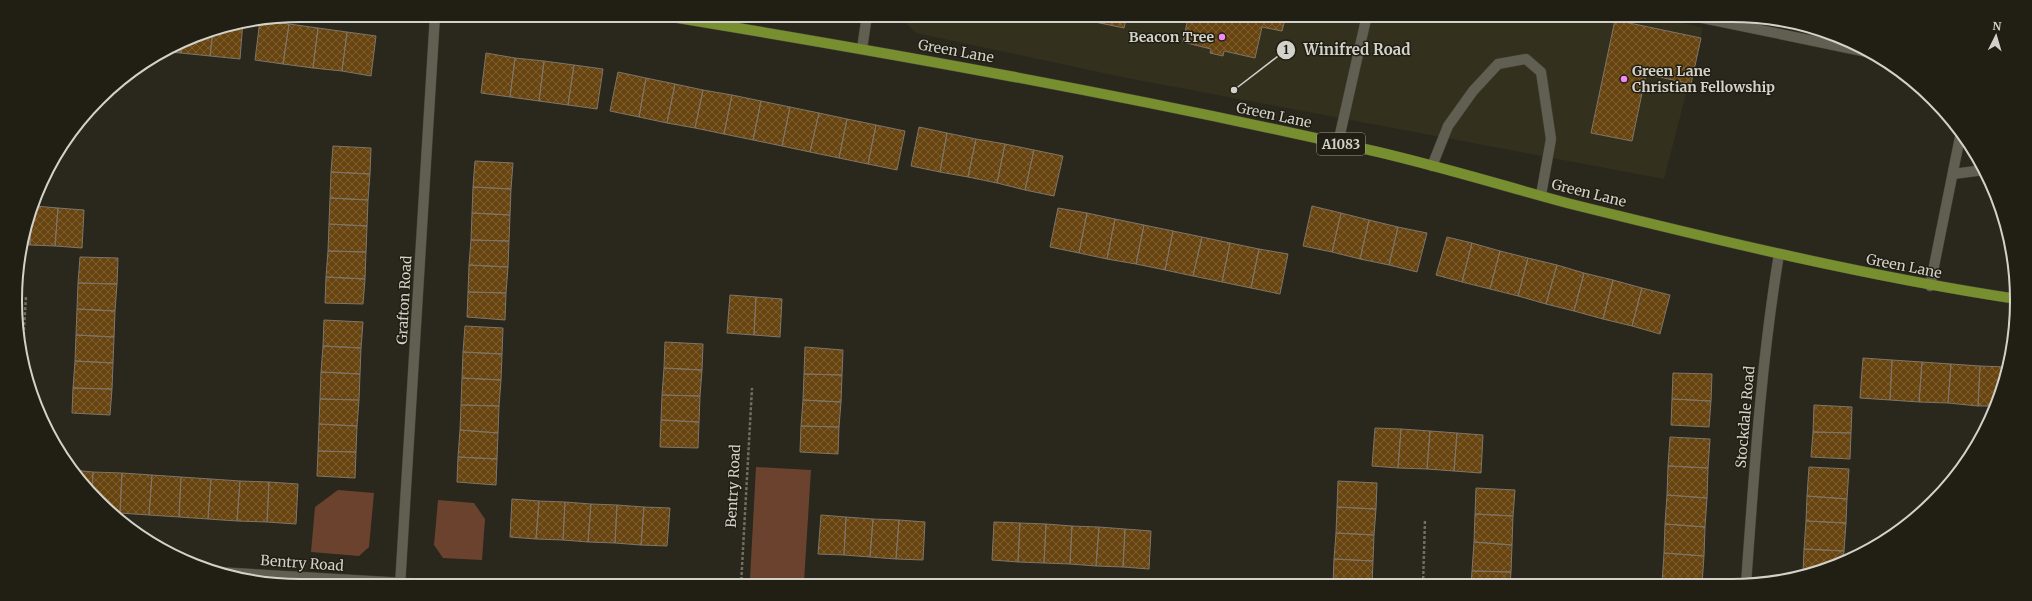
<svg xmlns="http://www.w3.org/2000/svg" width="2032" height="601" viewBox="0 0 2032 601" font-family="Merriweather,serif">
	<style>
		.built { fill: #34301e }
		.green { fill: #6b422e }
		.building { fill: url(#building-cross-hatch); stroke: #7e7569 }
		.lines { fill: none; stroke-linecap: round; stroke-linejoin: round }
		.minor-casing { stroke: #454339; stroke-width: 11 }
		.major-casing { stroke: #454339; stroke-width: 11 }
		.path { stroke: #706f64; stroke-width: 2.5; stroke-dasharray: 3 2; stroke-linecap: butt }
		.minor { stroke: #615f51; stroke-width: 10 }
		.major { stroke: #778f2e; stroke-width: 10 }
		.poi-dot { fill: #f18af4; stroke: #211e13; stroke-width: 1.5 }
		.labels { text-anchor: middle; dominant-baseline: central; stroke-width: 3; stroke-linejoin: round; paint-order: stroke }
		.shield { fill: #211e13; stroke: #9e9c93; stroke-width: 1 }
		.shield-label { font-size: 13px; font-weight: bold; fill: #d3d2ca }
		.poi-label { font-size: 14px; font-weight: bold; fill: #d3d2ca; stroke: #211e13; text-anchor: end }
		.street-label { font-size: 14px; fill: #d3d2ca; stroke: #211e13 }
		.rim { fill: none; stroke: #d3d2ca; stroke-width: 2 }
		.leader { fill: none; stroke: #d3d2ca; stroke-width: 1.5 }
		.callout-dot { fill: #d3d2ca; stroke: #211e13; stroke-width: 1.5 }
		.mark-label { font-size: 12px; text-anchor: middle; font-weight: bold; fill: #111 }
		.callout-label { font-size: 15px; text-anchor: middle; font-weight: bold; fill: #d3d2ca; stroke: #211e13; stroke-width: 3; stroke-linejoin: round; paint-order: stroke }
	</style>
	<defs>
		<pattern id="building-cross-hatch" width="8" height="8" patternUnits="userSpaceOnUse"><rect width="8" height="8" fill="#684510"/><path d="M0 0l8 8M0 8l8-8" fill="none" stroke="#7d5f31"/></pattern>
	</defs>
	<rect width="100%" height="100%" fill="#2a281c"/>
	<path class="built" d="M897,15H1650L1703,28L1664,179L1122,77L916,33Z"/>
	<path class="green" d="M756,467L811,470L804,582L750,579Z
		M338,490L374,493L369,547L359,556L311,552L315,507Z
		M438,500L474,503L485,519L482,560L443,558L434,545Z"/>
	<path class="building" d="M1063,15H1096L1095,22L1063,17Z
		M1096,15H1127L1124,28L1095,22Z
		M1175,15H1286L1282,31L1262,27L1255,58L1224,51L1223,56L1210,53L1211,49L1183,42L1188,18Z
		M1302,15H1319L1318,19Z
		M260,20L289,24L283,64L255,60Z
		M1615,20L1701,38L1691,84L1646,74L1632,141L1591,133Z
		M243,21L240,59L210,56L213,30Z
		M289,24L318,28L313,68L283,64Z
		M318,28L347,32L342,71L313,68Z
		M213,30L210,56L181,53L182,43L191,37Z
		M347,32L376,36L371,76L342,71Z
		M182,43L181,53L167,52Z
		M486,53L515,58L510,97L481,93Z
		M515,58L544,61L539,101L510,97Z
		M544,61L574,65L568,105L539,101Z
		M574,65L603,69L597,109L568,105Z
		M618,72L646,78L639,117L610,111Z
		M646,78L675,84L667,123L639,117Z
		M675,84L703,90L695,128L667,123Z
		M703,90L732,95L724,134L695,128Z
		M732,95L761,101L753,140L724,134Z
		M761,101L790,107L782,146L753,140Z
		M790,107L819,113L810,152L782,146Z
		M819,113L847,119L839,158L810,152Z
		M847,119L876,125L868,164L839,158Z
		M876,125L905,131L897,170L868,164Z
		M919,127L947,133L940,172L911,166Z
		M947,133L976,139L968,177L940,172Z
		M976,139L1005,144L997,183L968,177Z
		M1005,144L1034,150L1025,190L997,183Z
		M333,146L371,148L370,174L331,172Z
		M1034,150L1063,156L1054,196L1025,190Z
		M475,161L513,163L511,189L473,187Z
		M331,172L370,174L368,200L330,198Z
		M473,187L511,189L510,215L472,213Z
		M330,198L368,200L367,226L329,224Z
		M35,206L58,208L55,246L30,245L31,217Z
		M1312,206L1341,213L1332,252L1303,246Z
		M58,208L84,210L82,248L55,246Z
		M1058,208L1087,213L1079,253L1050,247Z
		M472,213L510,215L509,241L471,240Z
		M1087,213L1115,219L1107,259L1079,253Z
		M1341,213L1369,220L1360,259L1332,252Z
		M31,217L30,245L23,244Z
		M1115,219L1144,225L1136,264L1107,259Z
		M1369,220L1398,227L1389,265L1360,259Z
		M329,224L367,226L366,252L328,251Z
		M1144,225L1173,231L1165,270L1136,264Z
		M1398,227L1427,233L1417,272L1389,265Z
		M1173,231L1202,237L1193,276L1165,270Z
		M1202,237L1230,243L1222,282L1193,276Z
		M1447,237L1472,243L1462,282L1436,275Z
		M471,240L509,241L508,267L469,265Z
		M1230,243L1259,249L1251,288L1222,282Z
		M1472,243L1500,251L1490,289L1462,282Z
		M1259,249L1288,254L1280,294L1251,288Z
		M328,251L366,252L365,279L326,277Z
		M1500,251L1528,258L1518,296L1490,289Z
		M80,257L118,258L117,284L78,283Z
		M1528,258L1557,265L1546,304L1518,296Z
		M469,265L508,267L506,293L468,292Z
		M1557,265L1584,273L1574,311L1546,304Z
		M1584,273L1613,280L1603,319L1574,311Z
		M326,277L365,279L363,304L325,303Z
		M1613,280L1642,288L1632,326L1603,319Z
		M78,283L117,284L115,311L77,309Z
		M1642,288L1670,295L1660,334L1632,326Z
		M468,292L506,293L505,320L467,317Z
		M730,295L756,297L754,335L727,333Z
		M756,297L782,299L780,337L754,335Z
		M77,309L115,311L114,337L76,335Z
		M324,320L363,322L361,348L323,346Z
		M465,326L503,328L502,354L463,352Z
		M76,335L114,337L113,363L75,361Z
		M665,342L703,344L702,370L664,368Z
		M323,346L361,348L360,374L321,372Z
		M805,347L843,350L842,375L804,374Z
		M463,352L502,354L501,380L462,378Z
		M1863,358L1892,360L1890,400L1860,398Z
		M1892,360L1922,362L1919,402L1890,400Z
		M75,361L113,363L112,389L73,388Z
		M1922,362L1951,364L1948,403L1919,402Z
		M1951,364L1980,366L1978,406L1948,403Z
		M1980,366L2007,367L1993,406H1978Z
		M664,368L702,370L700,396L662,395Z
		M321,372L360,374L359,400L320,399Z
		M1673,373L1712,374L1711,401L1672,399Z
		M804,374L842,375L841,402L803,400Z
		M462,378L501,380L499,406L461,405Z
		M73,388L112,389L110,415L72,413Z
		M662,395L700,396L699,422L661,420Z
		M320,399L359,400L357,426L319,424Z
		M1672,399L1711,401L1709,427L1671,425Z
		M803,400L841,402L839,427L801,426Z
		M461,405L499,406L498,433L460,430Z
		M1814,405L1852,407L1851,433L1813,432Z
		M661,420L699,422L698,448L660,447Z
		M319,424L357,426L356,452L318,451Z
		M801,426L839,427L838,454L800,452Z
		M1375,428L1401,429L1398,468L1372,466Z
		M1401,429L1430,431L1427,469L1398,468Z
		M460,430L498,433L497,459L458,457Z
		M1430,431L1457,433L1454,471L1427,469Z
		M1813,432L1851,433L1850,459L1811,457Z
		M1457,433L1483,435L1481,473L1454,471Z
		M1670,437L1710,439L1708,468L1668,466Z
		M318,451L356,452L355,478L317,476Z
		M458,457L497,459L496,485L457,482Z
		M1668,466L1708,468L1707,498L1667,495Z
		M1809,467L1849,469L1847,499L1807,496Z
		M72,470L93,472L92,494Z
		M93,472L122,473L120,513H111L92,494Z
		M122,473L152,475L149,515L120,513Z
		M152,475L181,477L179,517L149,515Z
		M181,477L211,479L208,519L179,517Z
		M211,479L240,481L237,521L208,519Z
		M240,481L269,482L267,522L237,521Z
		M1338,481L1377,483L1376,509L1337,507Z
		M269,482L298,484L296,524L267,522Z
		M1476,488L1515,490L1513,516L1475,514Z
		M1667,495L1707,498L1705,527L1665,524Z
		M1807,496L1847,499L1846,523L1806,521Z
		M512,499L539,501L536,539L510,537Z
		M539,501L565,502L563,540L536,539Z
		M565,502L591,504L588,542L563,540Z
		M591,504L617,505L615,543L588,542Z
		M617,505L644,507L641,545L615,543Z
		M644,507L670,508L667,546L641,545Z
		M1337,507L1376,509L1374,535L1336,533Z
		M1475,514L1513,516L1512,545L1474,542Z
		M821,515L846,517L844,555L818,554Z
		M846,517L873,519L870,557L844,555Z
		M873,519L899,520L896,559L870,557Z
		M899,520L925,522L923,560L896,559Z
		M1806,521L1846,523L1844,551L1804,549Z
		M994,522L1020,523L1018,562L992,560Z
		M1020,523L1046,524L1044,563L1018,562Z
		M1046,524L1072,526L1070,564L1044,563Z
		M1665,524L1705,527L1704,556L1664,553Z
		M1072,526L1099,527L1096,566L1070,564Z
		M1099,527L1125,529L1123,567L1096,566Z
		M1125,529L1151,531L1149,569L1123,567Z
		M1336,533L1374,535L1373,561L1334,559Z
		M1474,542L1512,545L1511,572L1472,571Z
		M1804,549L1844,551L1843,561L1803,573Z
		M1664,553L1704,556L1702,584L1662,583Z
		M1334,559L1373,561L1372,584H1333Z
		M1472,571L1511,572L1510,584H1471Z"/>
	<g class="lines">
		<defs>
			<path id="minor" d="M1688,15L1872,53
				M862,49L867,15
				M1338,143L1367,15
				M1432,166L1448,126L1473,91L1498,64L1526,59L1541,72L1551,139L1541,195
				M1953,174L1984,170
				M1930,286L1961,132
				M216,572L457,586
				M1746,584C1754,474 1761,363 1779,254
				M400,586L435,15"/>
			<path id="major" d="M660,15C896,54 1131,96 1365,149C1433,164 1500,185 1567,203C1716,240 1865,276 2017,299"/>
		</defs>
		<use href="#minor" class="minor-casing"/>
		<use href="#major" class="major-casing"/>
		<path class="path" d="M22,360L26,296
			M1423,584L1425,520
			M741,585L752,388"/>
		<use href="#minor" class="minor"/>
		<use href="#major" class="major"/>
	</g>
	<g class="poi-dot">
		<circle cx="1222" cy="37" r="4"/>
		<circle cx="1624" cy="79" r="4"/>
	</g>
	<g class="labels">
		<rect class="shield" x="1317" y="133" width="48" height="22" rx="3"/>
		<g class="shield-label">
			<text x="1341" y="144">A1083</text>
		</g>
		<g class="poi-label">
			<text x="1214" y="37">Beacon Tree</text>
			<text x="1632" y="71" text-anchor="start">Green Lane<tspan x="1632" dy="16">Christian Fellowship</tspan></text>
		</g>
		<g class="street-label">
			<text transform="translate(956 51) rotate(10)">Green Lane</text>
			<text transform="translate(1274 115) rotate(12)">Green Lane</text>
			<text transform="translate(1589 193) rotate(14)">Green Lane</text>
			<text transform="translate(1904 266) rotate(11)">Green Lane</text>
			<text transform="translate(404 300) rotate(-87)">Grafton Road</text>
			<text transform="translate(1745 417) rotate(-85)">Stockdale Road</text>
			<text transform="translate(733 486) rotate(-87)">Bentry Road</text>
			<text transform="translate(302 563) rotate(4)">Bentry Road</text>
		</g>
	</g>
	<path d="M0 0H2032V601H0ZM300 22H1732A278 278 0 0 1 2010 300V301A278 278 0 0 1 1732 579H300A278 278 0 0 1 22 301V300A278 278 0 0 1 300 22Z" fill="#211e13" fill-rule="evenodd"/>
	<path class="rim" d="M300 22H1732A278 278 0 0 1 2010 300V301A278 278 0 0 1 1732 579H300A278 278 0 0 1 22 301V300A278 278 0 0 1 300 22Z"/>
	<path class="leader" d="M1234 90L1286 50"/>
	<g class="callout-dot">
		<circle cx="1234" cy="90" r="4"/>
		<circle cx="1286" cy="50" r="10"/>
	</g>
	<g class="mark-label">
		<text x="1286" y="54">1</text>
	</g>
	<g class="callout-label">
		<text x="1357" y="55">Winifred Road</text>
	</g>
	<g transform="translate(1996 36) rotate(5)" stroke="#211e13" stroke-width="3" paint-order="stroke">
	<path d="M0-3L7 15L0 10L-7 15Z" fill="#d3d2ca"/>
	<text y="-6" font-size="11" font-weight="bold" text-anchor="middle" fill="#d3d2ca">N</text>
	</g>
</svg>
